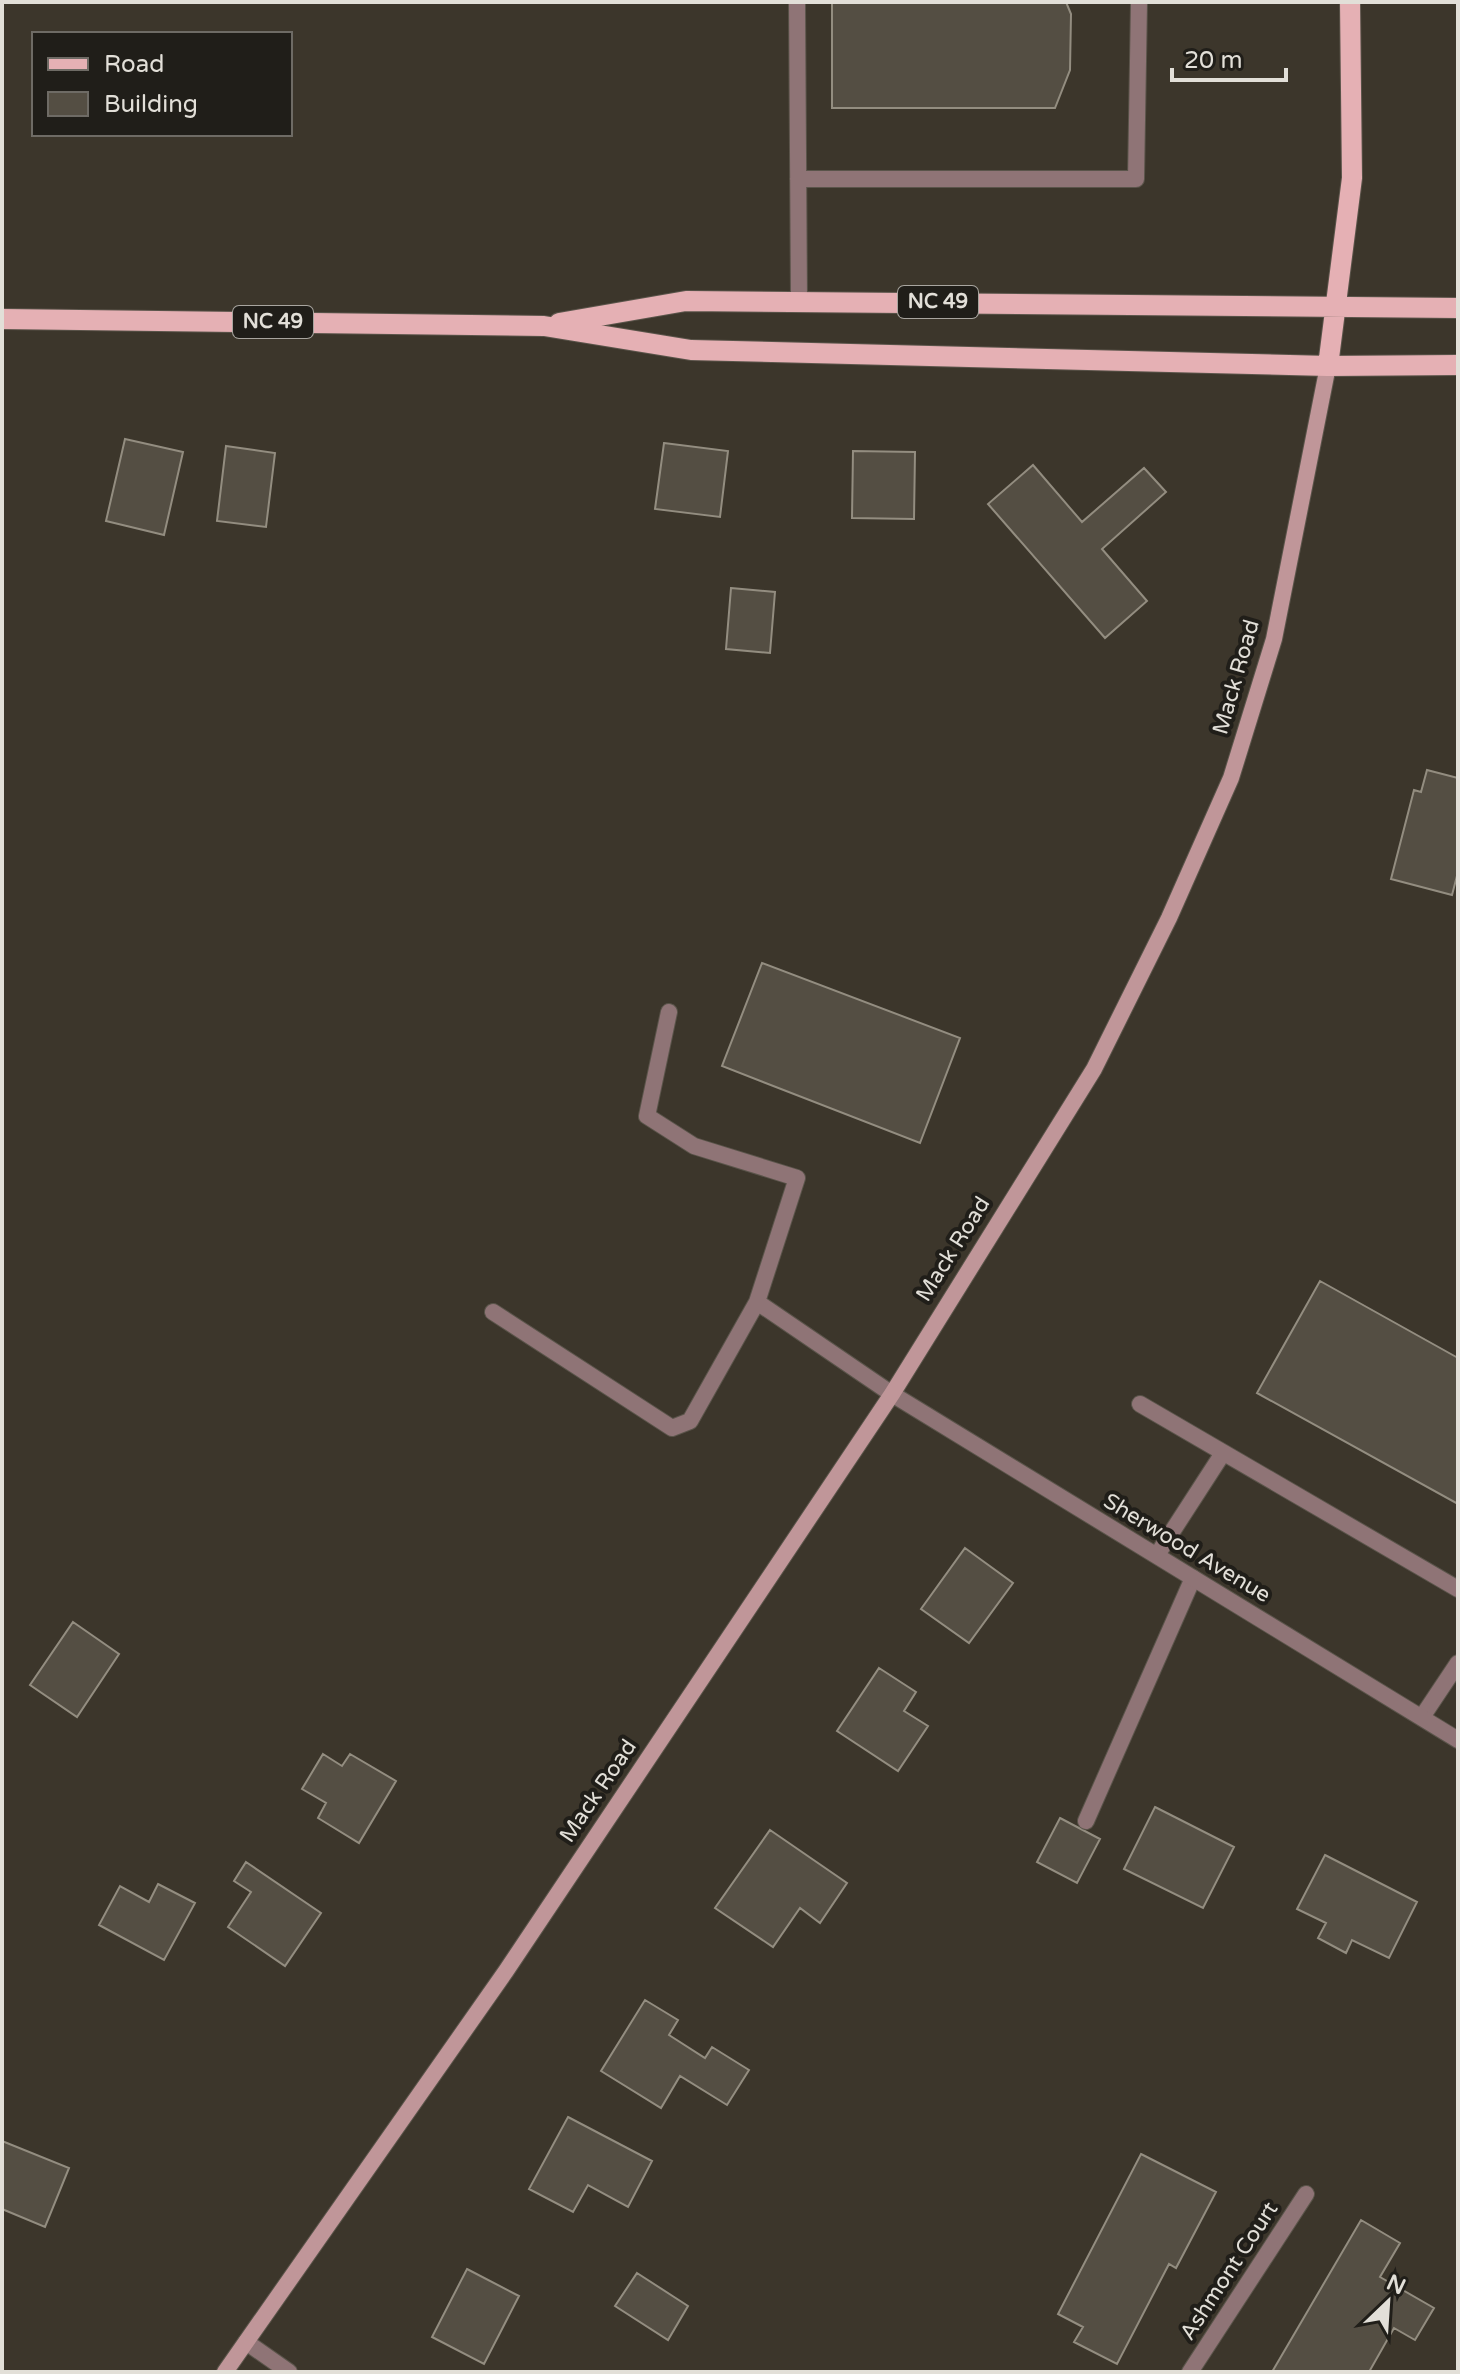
<svg xmlns="http://www.w3.org/2000/svg" width="1460" height="2374" viewBox="0 0 1460 2374" font-family="'Varela Round',sans-serif">
	<style>
		.building { fill: #544e43; stroke: #938d80; stroke-width: 2 }
		.lines { fill: none; stroke-linecap: round; stroke-linejoin: round }
		.lane-casing { stroke: #5a544a; stroke-width: 18 }
		.street-casing { stroke: #5a544a; stroke-width: 18 }
		.secondary-casing { stroke: #5a544a; stroke-width: 18 }
		.primary-casing { stroke: #5a544a; stroke-width: 22 }
		.lane { stroke: #8f7476; stroke-width: 16 }
		.street { stroke: #8f7476; stroke-width: 16 }
		.secondary { stroke: #c09699; stroke-width: 16 }
		.primary { stroke: #e5b0b4; stroke-width: 20 }
		.labels { text-anchor: middle; dominant-baseline: central; stroke-width: 8; stroke-linejoin: round; paint-order: stroke }
		.shield { fill: #201e19; stroke: #a8a59f; stroke-width: 2 }
		.shield-label { font-size: 20px; font-weight: bold; fill: #e2dfd8 }
		.street-label { font-size: 22px; fill: #e2dfd8; stroke: #201e19 }
	</style>
	<rect width="100%" height="100%" fill="#3c362b"/>
	<path class="building" d="M832,2H1066L1071,14L1070,70L1055,108H832Z
		M125,439L183,452L164,535L106,521Z
		M664,443L728,451L720,517L655,509Z
		M226,446L275,453L266,527L217,521Z
		M853,451L915,452L914,519L852,518Z
		M1033,465L1082,522L1144,468L1166,492L1102,549L1147,601L1105,638L988,504Z
		M731,588L775,592L770,653L726,649Z
		M1427,770L1458,778V872L1452,895L1391,879L1414,790L1421,792Z
		M762,963L960,1038L920,1143L722,1066Z
		M1320,1281L1458,1358V1504L1257,1393Z
		M965,1548L1013,1583L969,1643L921,1609Z
		M73,1622L119,1654L77,1717L30,1685Z
		M879,1668L916,1692L904,1711L928,1726L898,1771L837,1731Z
		M323,1754L342,1766L350,1754L396,1781L359,1843L318,1818L326,1803L302,1789Z
		M1155,1807L1234,1847L1203,1908L1124,1869Z
		M1060,1818L1100,1839L1077,1883L1037,1862Z
		M770,1830L847,1883L820,1923L800,1908L773,1947L715,1908Z
		M1325,1855L1417,1902L1389,1958L1352,1940L1346,1953L1318,1938L1326,1923L1297,1909Z
		M246,1862L321,1913L285,1966L228,1927L251,1892L234,1881Z
		M158,1884L195,1903L164,1960L99,1925L120,1886L149,1902Z
		M645,2000L678,2020L669,2035L705,2058L712,2047L749,2070L727,2105L680,2076L661,2108L601,2071Z
		M568,2117L652,2161L628,2207L588,2185L573,2212L529,2189Z
		M2,2141L69,2168L45,2227L2,2209Z
		M1141,2154L1216,2192L1176,2268L1169,2264L1117,2364L1074,2342L1083,2327L1058,2314Z
		M1361,2220L1400,2243L1380,2277L1434,2308L1415,2340L1394,2328L1369,2372H1272Z
		M467,2269L519,2296L484,2364L432,2337Z
		M637,2273L688,2306L668,2340L615,2306Z"/>
	<g class="lines">
		<defs>
			<path id="lane" d="M797,2L799,302
				M798,179H1136L1139,2
				M669,1012L647,1116L694,1146L797,1178L757,1302L892,1394
				M493,1312L672,1428L690,1421L757,1302
				M1140,1404L1458,1589
				M1157,1555L1223,1453
				M1422,1717L1458,1663
				M1086,1821L1193,1578"/>
			<path id="street" d="M892,1394L1458,1740
				M246,2342L289,2372
				M1190,2372L1306,2194"/>
			<path id="secondary" d="M225,2372L506,1971L892,1394L1094,1069L1169,918L1231,778L1274,639L1328,366"/>
			<path id="primary" d="M2,319L544,326L691,350L1328,366L1458,365
				M559,323L686,301L1458,308
				M1328,366L1352,178L1350,2"/>
		</defs>
		<use href="#lane" class="lane-casing"/>
		<use href="#street" class="street-casing"/>
		<use href="#secondary" class="secondary-casing"/>
		<use href="#primary" class="primary-casing"/>
		<use href="#lane" class="lane"/>
		<use href="#street" class="street"/>
		<use href="#secondary" class="secondary"/>
		<use href="#primary" class="primary"/>
	</g>
	<g class="labels">
		<g class="shield">
			<rect x="898" y="286" width="80" height="32" rx="6"/>
			<rect x="233" y="306" width="80" height="32" rx="6"/>
		</g>
		<g class="shield-label">
			<text x="938" y="302">NC 49</text>
			<text x="273" y="322">NC 49</text>
		</g>
		<g class="street-label">
			<text transform="translate(1236 677) rotate(-74)">Mack Road</text>
			<text transform="translate(953 1249) rotate(-58)">Mack Road</text>
			<text transform="translate(1187 1548) rotate(31)">Sherwood Avenue</text>
			<text transform="translate(598 1791) rotate(-56)">Mack Road</text>
			<text transform="translate(1229 2271) rotate(-57)">Ashmont Court</text>
		</g>
	</g>
	<rect width="1460" height="2374" fill="none" stroke="#e2dfd8" stroke-width="8"/>
	<rect x="32" y="32" width="260" height="104" fill="#201e19" stroke="#6e6b65" stroke-width="2"/>
	<rect x="48" y="58" width="40" height="12" fill="#e5b0b4" stroke="#6e6b65" stroke-width="2"/>
	<text x="104" y="72" font-size="24" fill="#e2dfd8">Road</text>
	<rect x="48" y="92" width="40" height="24" fill="#544e43" stroke="#6e6b65" stroke-width="2"/>
	<text x="104" y="112" font-size="24" fill="#e2dfd8">Building</text>
	<g transform="translate(1388 2302) rotate(25)" stroke="#201e19" stroke-width="6" paint-order="stroke">
	<path d="M0-6L14 30L0 20L-14 30Z" fill="#e2dfd8"/>
	<text y="-12" font-size="22" font-weight="bold" text-anchor="middle" fill="#e2dfd8">N</text>
	</g>
	<path d="M1172 68v12h114v-12" fill="none" stroke="#e2dfd8" stroke-width="4"/>
	<text x="1184" y="68" font-size="24" fill="#e2dfd8" stroke="#201e19" stroke-width="6" paint-order="stroke">20 m</text>
</svg>
